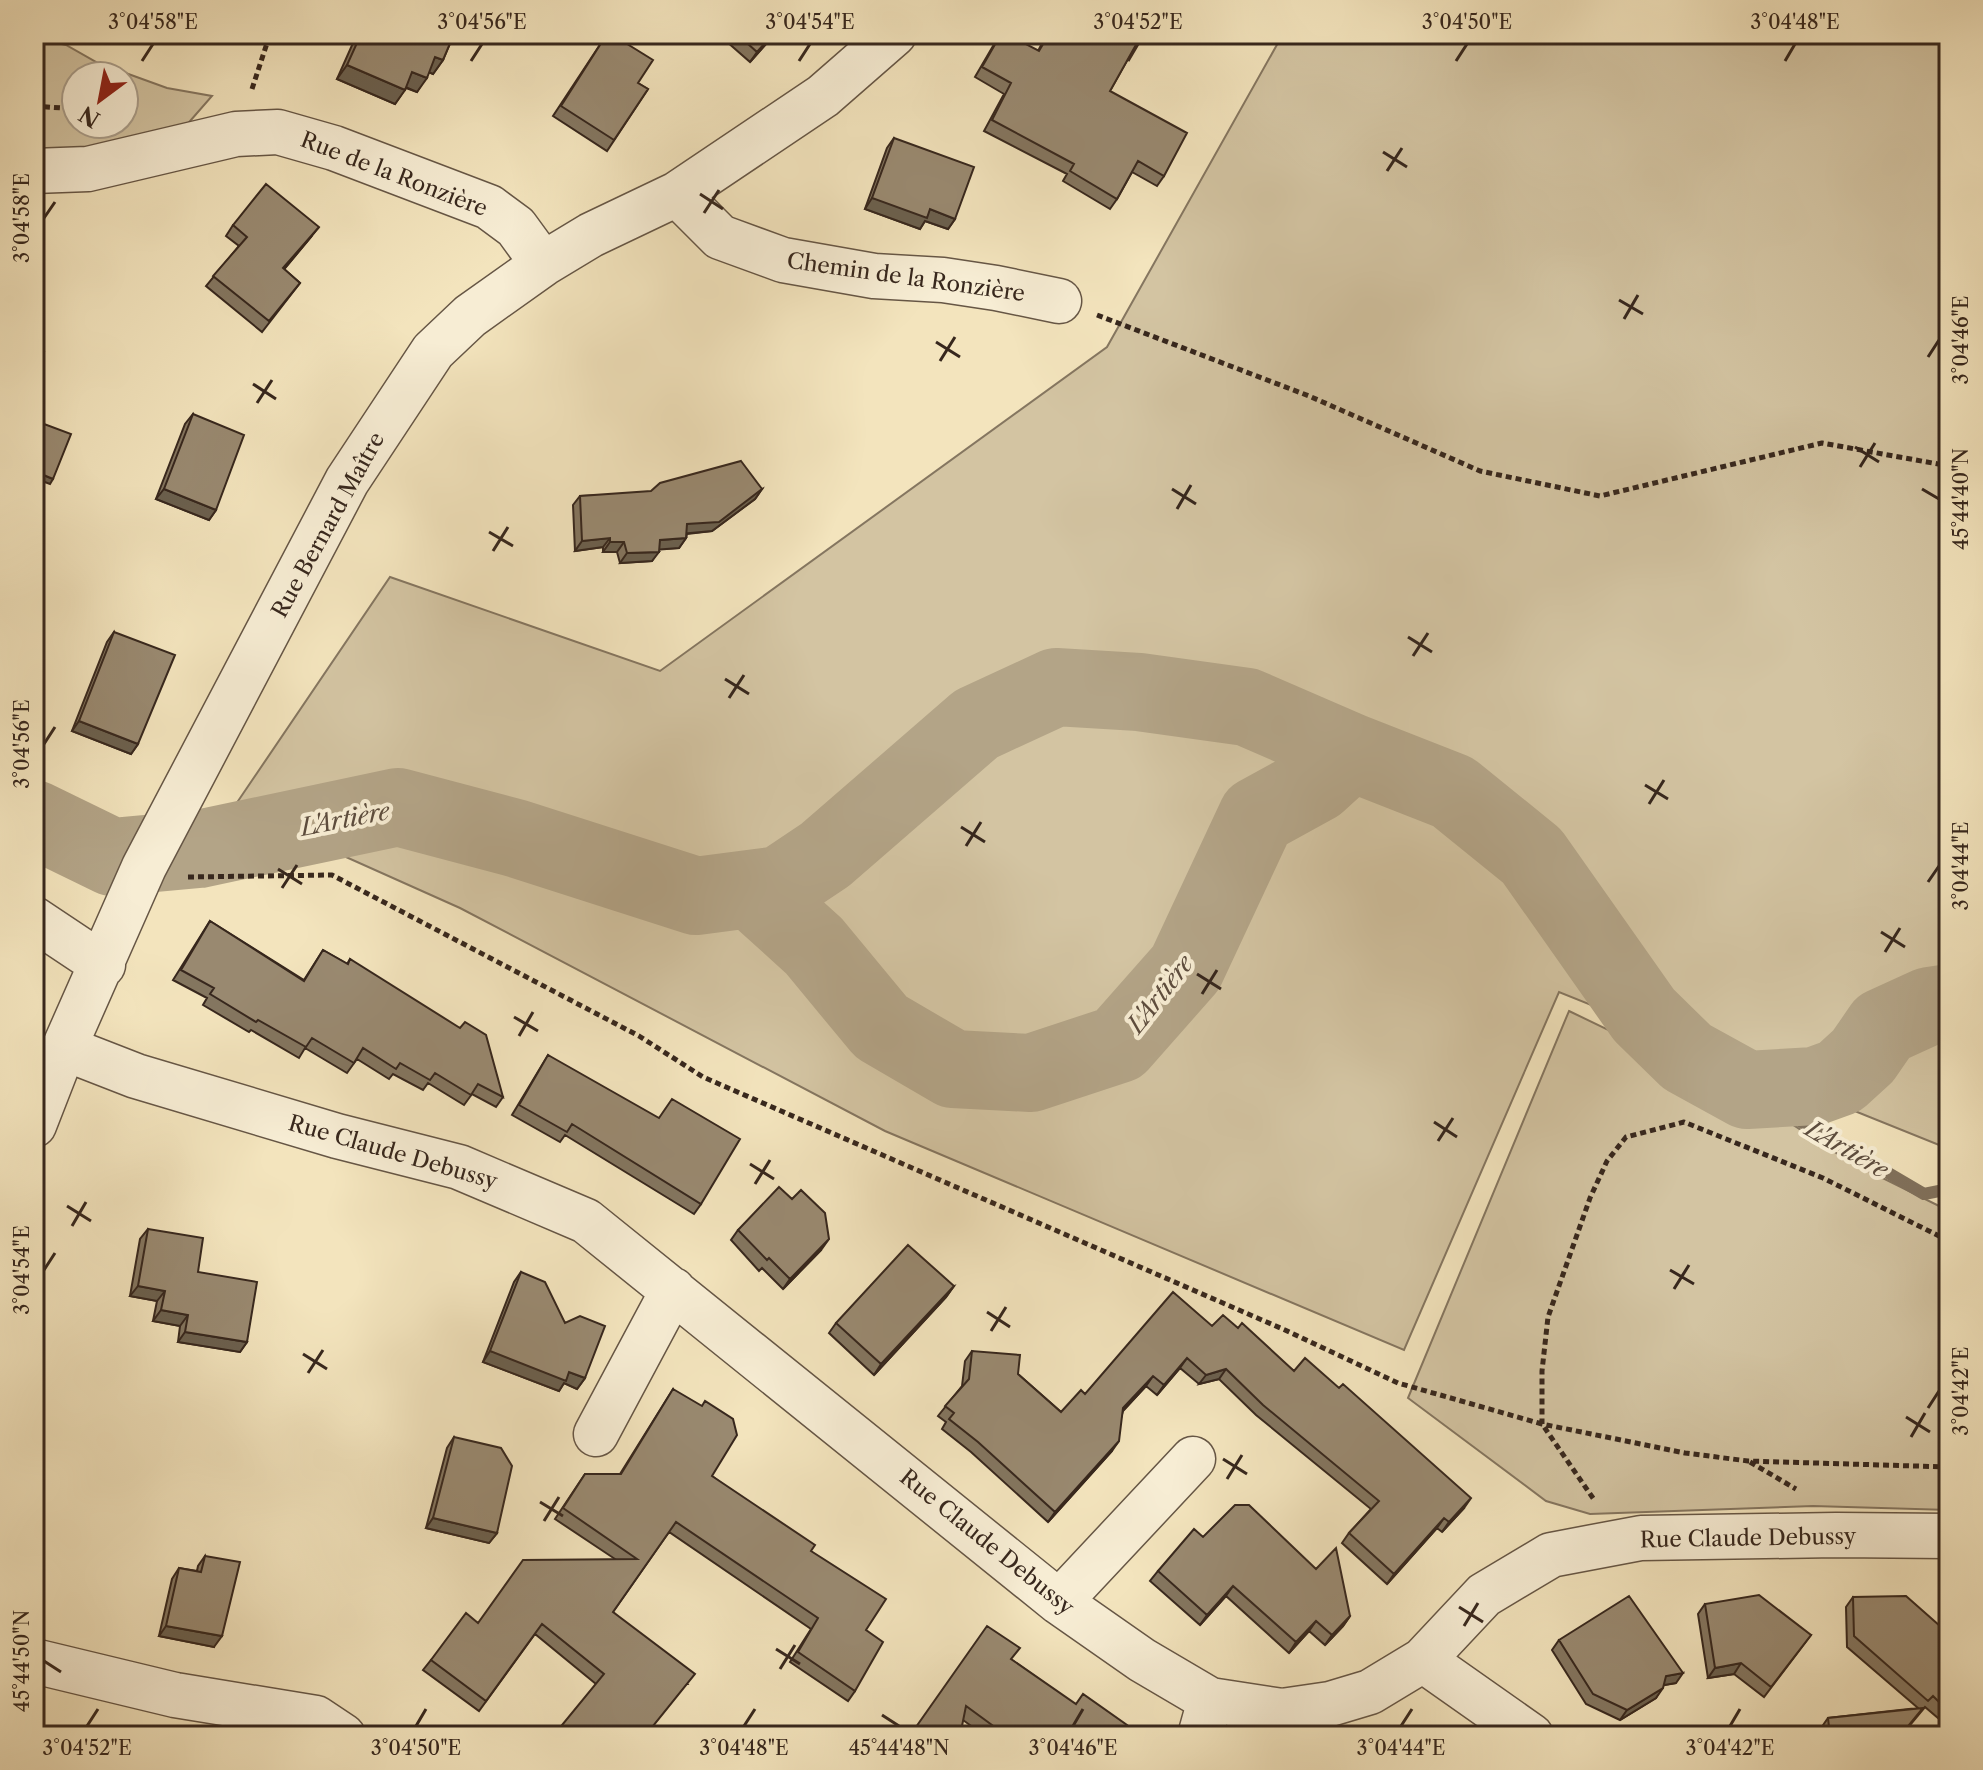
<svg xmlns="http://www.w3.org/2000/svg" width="1983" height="1770" viewBox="0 0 1983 1770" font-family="'Libre Caslon Text',serif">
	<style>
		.green { fill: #d3c4a2; stroke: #857660; stroke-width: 2; fill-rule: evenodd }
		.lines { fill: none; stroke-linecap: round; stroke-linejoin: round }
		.stream { stroke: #81725d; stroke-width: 12 }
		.river { stroke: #b3a487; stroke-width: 78 }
		.street-casing { stroke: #665645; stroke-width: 47 }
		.path { stroke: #37271d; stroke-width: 5; stroke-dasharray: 6 4; stroke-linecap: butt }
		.street { stroke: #f7edd4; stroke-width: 44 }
		.wall { fill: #847660; stroke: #37271d; stroke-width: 2 }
		.shaded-wall { fill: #6b604e; stroke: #37271d; stroke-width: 2 }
		.building { fill: #998970; stroke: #37271d; stroke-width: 2 }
		.ticks { fill: none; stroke: #37271d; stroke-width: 3 }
		.labels { text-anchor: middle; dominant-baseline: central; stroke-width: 8; stroke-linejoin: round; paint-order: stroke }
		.street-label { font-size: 22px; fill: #37271d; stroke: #f7edd4 }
		.water-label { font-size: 24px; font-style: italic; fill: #5c4c3d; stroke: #f7edd4 }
		.neatline { fill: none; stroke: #37271d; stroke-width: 3 }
		.ticks-label { font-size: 20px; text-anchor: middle; fill: #37271d }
	</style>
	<rect width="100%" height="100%" fill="#f3e4bd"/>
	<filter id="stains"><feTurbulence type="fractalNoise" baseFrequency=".0025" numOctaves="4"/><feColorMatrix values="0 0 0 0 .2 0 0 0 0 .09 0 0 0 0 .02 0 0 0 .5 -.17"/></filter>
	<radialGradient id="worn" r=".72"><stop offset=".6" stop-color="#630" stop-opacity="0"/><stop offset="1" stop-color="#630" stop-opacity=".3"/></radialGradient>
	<path class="green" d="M1283,34H1949V1149L1559,992L1404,1350L885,1131L460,908L234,807L390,577L660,671L1107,347Z
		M34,38L66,45L98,63L167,88L212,96L184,128L56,158L34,156ZM76,76H124V124H76Z
		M1569,1011L1758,1102L1850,1162L1939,1206L1949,1208V1510L1813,1506L1590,1514L1546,1501L1408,1398Z"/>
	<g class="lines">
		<path class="stream" d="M1747,1090L1924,1194L1949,1189"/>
		<path class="river" d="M34,819L112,857L199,849L398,807L515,838L696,896L780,885L825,855L976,724L1056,687L1139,692L1247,707L1351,752L1453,792L1532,856L1644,1015L1687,1057L1747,1090L1815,1086L1840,1077L1863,1056L1883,1027L1929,1006L1949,1003
			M751,889L814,946L881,1027L953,1069L1031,1073L1119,1044L1186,968L1257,816L1317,783L1351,752"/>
		<defs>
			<path id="street" d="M34,171L88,169L236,134L278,132L334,148L489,207L516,227L543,264
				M677,194L720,237L783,260L874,276L943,280L996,288L1059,301
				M34,919L103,965
				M64,1048L136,1076L337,1136L459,1167L586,1221L1059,1602L1142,1660L1210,1700L1282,1711L1330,1704L1370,1692L1423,1660L1484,1595L1551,1555L1641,1538L1836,1535L1949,1536
				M34,1125L64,1048L144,867L347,481L433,351L470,316L543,264L591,235L677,194L823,96L894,34
				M596,1434L673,1290
				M1059,1602L1193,1459
				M1423,1660L1531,1736
				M34,1661L175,1695L316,1718L343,1736
				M1200,1736L1210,1700"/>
		</defs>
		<use href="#street" class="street-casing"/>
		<path class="path" d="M252,89L270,34
			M34,106L76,109
			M1097,315L1309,396L1480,471L1600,496L1822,443L1949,466
			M188,877L332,875L639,1036L703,1077L1285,1330L1398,1383L1542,1424L1595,1501
			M1949,1241L1823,1178L1684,1122L1626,1137L1607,1161L1590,1198L1548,1317L1542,1371V1424L1685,1453L1748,1461L1949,1467
			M1750,1462L1796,1489"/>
		<use href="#street" class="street"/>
	</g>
	<path class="wall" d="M357,34H454L443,60L433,74L429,72L417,92L406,88L395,104L337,79Z
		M718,34H775L750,62Z
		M1000,34L1038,51L1047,34H1142L1110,91L1164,176L1157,186L1132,172L1117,199L1110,209L1063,181L1067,174L984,131L1004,94L975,77Z
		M601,43L638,83L648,89L607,151L553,116Z
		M894,138L955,219L948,229L925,221L920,229L865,209L887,148Z
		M233,225L311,237L284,269L300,283L262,332L206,286L239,246L226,236Z
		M193,414L216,510L209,520L156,499L185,424Z
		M762,489L755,499L712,531L687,534L686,538L679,548L659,549L652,561L620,563L617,552H603V547L575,551L573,505L580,496Z
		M114,632L138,744L131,754L72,731L107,642Z
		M210,921L304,980L323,950L347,964L350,959L503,1097L496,1107L472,1094L464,1105L428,1083L423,1090L393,1074L389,1079L357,1059L347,1073L305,1048L299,1058L251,1030L249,1032L203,1005L207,998L173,980Z
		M548,1055L701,1204L694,1214L565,1135L560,1142L512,1115Z
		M792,1199L821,1250L783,1289L762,1268L759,1271L731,1240L738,1230Z
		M148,1229L198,1272L247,1342L240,1352L178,1342L180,1326L153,1321L157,1301L130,1296L140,1239Z
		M521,1272L565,1323L585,1378L577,1389L564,1383L559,1391L483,1362L514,1282Z
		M954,1286L946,1297L874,1375L829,1333L836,1323Z
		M1212,1326L1238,1328L1294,1371L1464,1508L1442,1532L1437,1528L1387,1584L1342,1543L1349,1533L1371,1509L1256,1415L1219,1379L1199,1384L1180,1368L1157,1395L1146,1386L1123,1411L1112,1451L1048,1522L971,1452L942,1429L946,1422L938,1416L962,1386L965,1361L972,1351L1018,1374L1061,1412L1085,1394Z
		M673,1389L712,1476L811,1551L866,1630L855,1691L848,1701L790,1662L811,1629L669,1532L613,1612L687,1684H596L535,1634L479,1711L423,1670L431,1660L478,1623L615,1559L555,1519L585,1474H620Z
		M454,1437L497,1533L489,1543L426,1528L447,1448Z
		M1203,1537L1350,1616L1343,1626L1325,1645L1309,1631L1289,1653L1226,1596L1200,1625L1150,1581L1158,1571Z
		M205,1556L214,1647L159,1636L172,1579L179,1568L197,1571L198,1566Z
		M1853,1597L1949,1704L1938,1718L1925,1707L1901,1736H1821V1728L1828,1718L1918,1708L1847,1647L1846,1607Z
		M1705,1604L1811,1635L1764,1697L1734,1674L1708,1678L1698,1614Z
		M1559,1640L1676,1683L1663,1685L1656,1698L1620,1720L1586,1704L1552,1650Z
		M1012,1660L1119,1736H985L963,1720L911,1734Z"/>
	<path class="shaded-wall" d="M96,34H112L109,38Z
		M157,34H186L180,41Z
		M773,34H775L750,62L757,52Z
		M435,57L443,60L433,74L426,71Z
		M347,65L405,90L395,104L337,79Z
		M412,72L427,78L417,92L403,86Z
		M872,198L930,209L955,219L948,229L925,221L920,229L865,209Z
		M319,227L311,237L276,279L283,268Z
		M34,471L53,479L50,484L34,478Z
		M164,489L216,510L209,520L156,499Z
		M762,489L755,499L712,531L680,534L687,524Z
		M610,538L603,547L575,551L582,541Z
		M686,538L679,548L653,550L660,540Z
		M610,542H624L617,552H603Z
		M659,552L652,561L620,563L627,553Z
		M79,721L138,744L131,754L72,731Z
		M829,1239L821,1250L783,1289L790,1279Z
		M138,1286L165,1291L157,1301L130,1296Z
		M954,1286L946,1297L874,1375L881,1364Z
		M161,1310L188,1315L180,1326L153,1321Z
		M185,1332L247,1342L240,1352L178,1342Z
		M490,1351L569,1372L585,1378L577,1389L564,1383L559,1391L483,1362Z
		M1187,1358L1180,1368L1157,1395L1164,1385Z
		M1226,1369L1219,1379L1199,1384L1206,1375Z
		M1153,1376L1146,1386L1116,1418L1123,1408Z
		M1119,1441L1112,1451L1048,1522L1055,1512Z
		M1471,1498L1464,1508L1442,1532L1449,1522Z
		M433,1518L497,1533L489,1543L426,1528Z
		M1444,1518L1437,1528L1387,1584L1394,1574Z
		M1233,1586L1226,1596L1200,1625L1207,1615Z
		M1350,1616L1343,1626L1325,1645L1332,1635Z
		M1316,1621L1309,1631L1289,1653L1296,1642Z
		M166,1626L222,1636L214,1647L159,1636Z
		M1741,1663L1734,1674L1708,1678L1715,1668Z
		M1683,1673L1676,1683L1659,1686L1666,1676Z
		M1663,1688L1656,1698L1620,1720L1627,1710Z"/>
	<path class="building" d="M361,34H454L443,60L435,57L427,78L412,72L405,90L347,65Z
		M607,34H611L653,60L638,83L648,89L614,140L561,106Z
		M737,34H773L757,52Z
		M1001,34H1007L1039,51L1049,34H1142L1110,91L1187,133L1164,176L1138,161L1117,199L1070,171L1074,164L992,120L1011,83L982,67Z
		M894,138L974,167L955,219L930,209L927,218L872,198Z
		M266,184L319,227L283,268L300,283L269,321L213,276L247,237L233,225Z
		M34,347L44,352L34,377Z
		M193,414L244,435L216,510L164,489Z
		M36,421L71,434L53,479L34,471V426Z
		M741,461L762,489L719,522L687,524L686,538L660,540L659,552L627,553L624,542H610V538L582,541L580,496L651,491L660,483Z
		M114,632L175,655L138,744L79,721Z
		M210,921L304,981L323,950L348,964L350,959L460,1028L465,1022L486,1035L503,1097L478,1084L471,1095L435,1073L430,1080L400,1063L396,1069L363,1048L354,1063L312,1038L306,1047L258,1020L256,1022L210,994L214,988L181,970Z
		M548,1055L659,1118L672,1099L740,1139L701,1204L572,1124L567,1132L519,1105Z
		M779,1187L792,1199L801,1190L825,1213L829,1239L790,1279L769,1258L767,1260L738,1230Z
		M148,1229L203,1238L198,1272L257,1282L247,1342L185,1332L188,1315L161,1310L165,1291L138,1286Z
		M908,1245L954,1286L881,1364L836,1323Z
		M521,1272L545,1282L565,1323L580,1316L605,1326L585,1378L569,1372L566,1381L490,1351Z
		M1173,1292L1212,1326L1223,1315L1238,1328L1242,1323L1294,1371L1305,1358L1339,1388L1343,1384L1471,1498L1449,1522L1444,1518L1394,1574L1349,1533L1379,1501L1263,1405L1226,1369L1206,1375L1187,1358L1164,1385L1153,1376L1123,1408L1119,1441L1055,1512L978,1442L949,1419L954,1413L945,1406L969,1379L972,1351L1020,1355L1018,1374L1061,1412L1081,1390L1085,1394Z
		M673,1389L702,1406L705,1401L733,1419L737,1435L712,1476L815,1545L811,1551L886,1599L866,1630L883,1642L855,1691L798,1652L818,1618L676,1522L613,1612L695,1674L645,1736H553L604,1674L542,1624L486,1701L431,1660L466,1613L478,1623L523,1560L637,1559L563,1508L585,1474H621Z
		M34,1437L39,1438L34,1468Z
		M454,1437L501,1448L512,1466L497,1533L433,1518Z
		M1235,1505H1249L1316,1569L1336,1548L1350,1616L1332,1635L1316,1621L1296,1642L1233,1586L1207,1615L1158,1571L1194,1529L1203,1537Z
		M205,1556L240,1562L222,1636L166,1626L179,1568L201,1572Z
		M1759,1595L1811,1635L1771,1687L1741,1663L1715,1668L1705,1604Z
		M1629,1596L1683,1673L1666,1676L1663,1688L1627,1710L1593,1694L1559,1640Z
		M1906,1596L1949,1634V1703L1945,1708L1933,1696L1928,1701L1854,1636L1853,1597Z
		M987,1626L1020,1648L1011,1659L1076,1704L1083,1694L1127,1725L1119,1736H1007L966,1706L960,1736H895L902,1727L911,1734Z
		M1923,1708L1900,1736H1830L1828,1718Z
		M34,1730L71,1736H34Z"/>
	<path class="ticks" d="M142,61L153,44M471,61L482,44M799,61L810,44M1128,61L1138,44M1456,61L1467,44M1785,61L1795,44M1383,152L1407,167M1387,171L1402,148M700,194L723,209M704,213L719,190M44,218L55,202M1619,300L1643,314M1624,319L1638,295M936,342L960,357M1928,357L1939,340M940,361L955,337M253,384L276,399M257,403L272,380M1855,447L1879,462M1860,467L1875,443M1172,489L1196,504M1922,489L1939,499M1177,509L1191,485M489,532L513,546M493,551L508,527M1408,637L1432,652M1413,656L1428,633M725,679L749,694M729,698L744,675M44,744L55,727M1645,785L1668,799M1649,804L1664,780M961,827L985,842M966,846L981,822M278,869L302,884M1928,882L1939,866M282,888L297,865M1881,932L1905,947M1885,952L1900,928M1197,974L1221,989M1202,994L1217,970M514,1017L538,1031M519,1036L533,1012M1434,1122L1457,1137M1438,1141L1453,1118M750,1164L774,1179M755,1184L770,1160M67,1206L91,1221M72,1226L86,1202M44,1270L55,1253M1670,1270L1694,1284M1674,1289L1689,1265M987,1312L1010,1327M991,1331L1006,1307M303,1354L327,1369M308,1373L323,1350M1928,1408L1939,1391M1906,1417L1930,1432M1911,1437L1925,1413M1223,1459L1247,1474M1227,1479L1242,1455M540,1502L563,1516M544,1521L559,1497M1459,1607L1483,1622M1464,1626L1478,1603M776,1649L800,1664M44,1661L61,1672M780,1669L795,1645M882,1715L899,1726M87,1726L98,1709M416,1726L426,1709M744,1726L755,1709M1073,1726L1083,1709M1401,1726L1412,1709M1730,1726L1740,1709"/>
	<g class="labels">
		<g class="street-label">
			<text transform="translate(394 174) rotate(21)">Rue de la Ronzière</text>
			<text transform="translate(906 277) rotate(8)">Chemin de la Ronzière</text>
			<text transform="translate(328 525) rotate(-61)">Rue Bernard Maître</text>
			<text transform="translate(393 1152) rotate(16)">Rue Claude Debussy</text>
			<text transform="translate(1748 1538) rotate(-1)">Rue Claude Debussy</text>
			<text transform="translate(987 1542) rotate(39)">Rue Claude Debussy</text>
		</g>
		<g class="water-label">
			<text transform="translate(345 819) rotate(-11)">L'Artière</text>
			<text transform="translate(1160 994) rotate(-52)">L'Artière</text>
			<text transform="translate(1847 1149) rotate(30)">L'Artière</text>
		</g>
	</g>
	<rect width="1983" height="1770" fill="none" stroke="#f3e4bd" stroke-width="88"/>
	<g transform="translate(100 100) rotate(212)"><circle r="38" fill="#f7edd4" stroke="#aa9e8b" stroke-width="2"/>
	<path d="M0-6L14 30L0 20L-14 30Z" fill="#8f2418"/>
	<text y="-12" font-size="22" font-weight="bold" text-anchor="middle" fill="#37271d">N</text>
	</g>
	<rect x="44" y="44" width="1895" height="1682" class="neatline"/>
	<g class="ticks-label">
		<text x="153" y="29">3°04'58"E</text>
		<text x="482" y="29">3°04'56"E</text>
		<text x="810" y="29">3°04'54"E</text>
		<text x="1138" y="29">3°04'52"E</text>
		<text x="1467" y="29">3°04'50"E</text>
		<text x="1795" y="29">3°04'48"E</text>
		<text transform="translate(22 218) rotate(-90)" y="7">3°04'58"E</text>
		<text transform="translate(1961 340) rotate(-90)" y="7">3°04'46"E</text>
		<text transform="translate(1961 499) rotate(-90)" y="7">45°44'40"N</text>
		<text transform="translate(22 744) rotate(-90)" y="7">3°04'56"E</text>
		<text transform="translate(1961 866) rotate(-90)" y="7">3°04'44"E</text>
		<text transform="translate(22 1270) rotate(-90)" y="7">3°04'54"E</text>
		<text transform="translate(1961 1391) rotate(-90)" y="7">3°04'42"E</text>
		<text transform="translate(22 1661) rotate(-90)" y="7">45°44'50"N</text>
		<text x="87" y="1755">3°04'52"E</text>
		<text x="416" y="1755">3°04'50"E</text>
		<text x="744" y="1755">3°04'48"E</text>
		<text x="899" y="1755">45°44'48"N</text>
		<text x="1073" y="1755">3°04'46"E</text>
		<text x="1401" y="1755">3°04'44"E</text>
		<text x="1730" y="1755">3°04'42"E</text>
	</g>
	<rect width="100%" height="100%" filter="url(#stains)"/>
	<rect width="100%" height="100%" fill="url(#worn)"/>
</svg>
